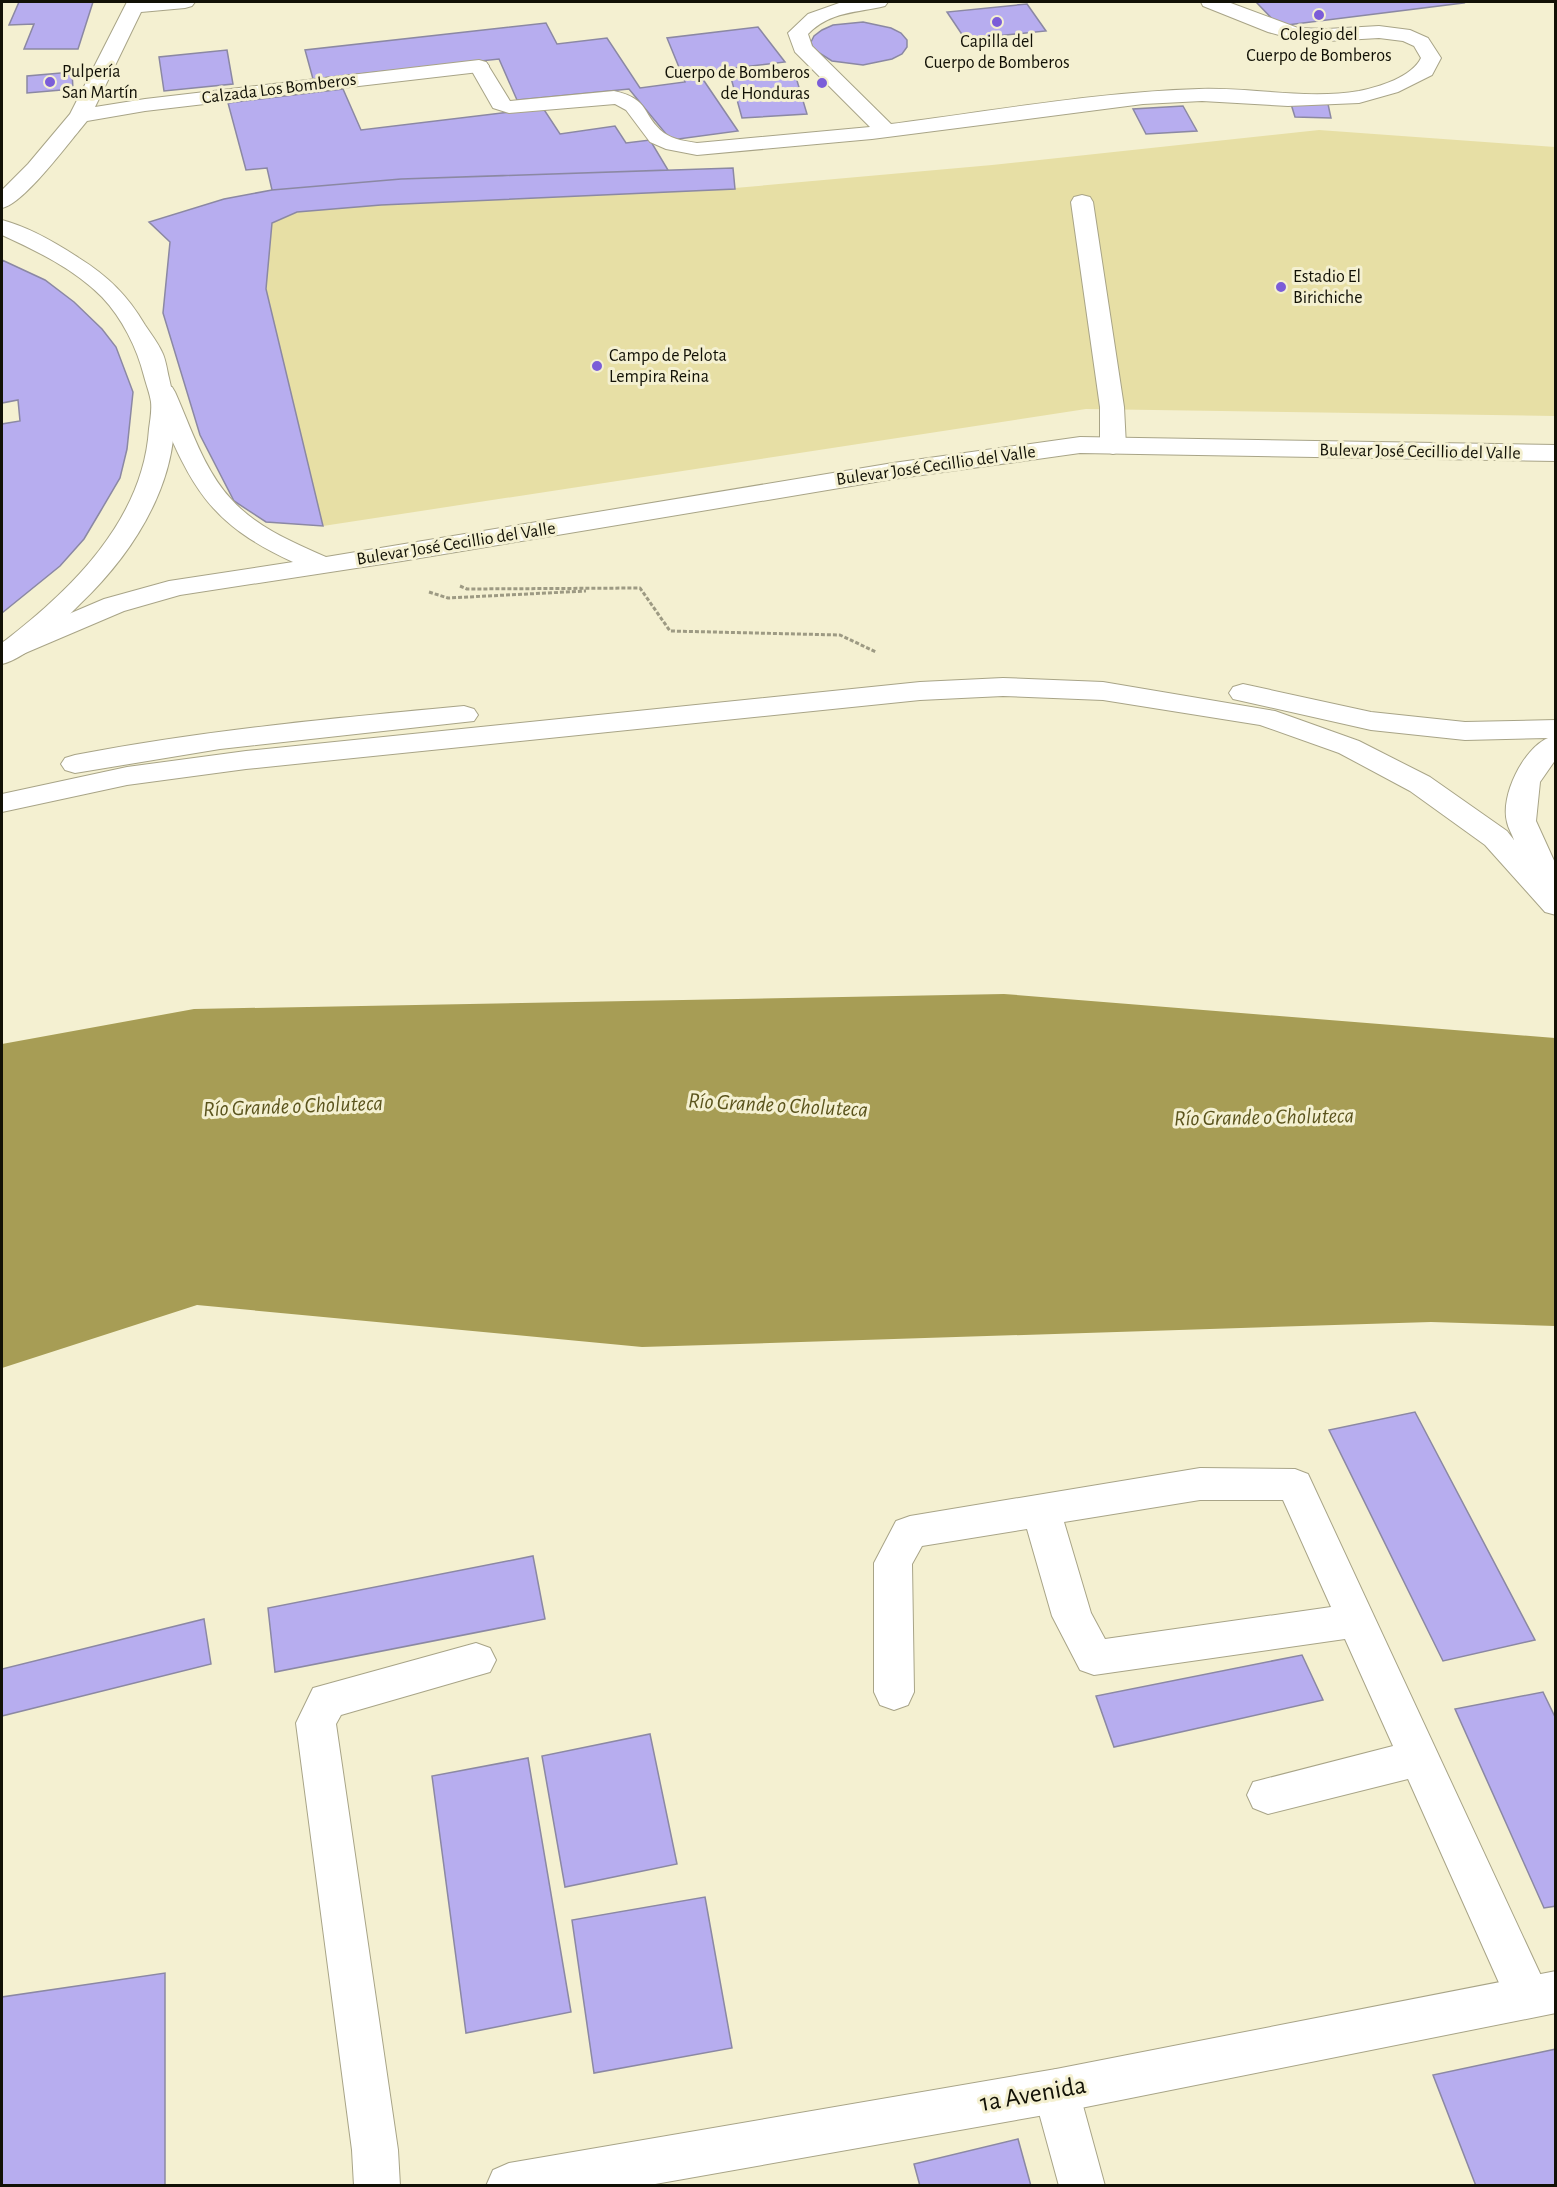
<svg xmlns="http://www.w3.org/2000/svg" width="1557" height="2187" viewBox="0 0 1557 2187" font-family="'Alegreya Sans',sans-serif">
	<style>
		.green { fill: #e7dfa5 }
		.water { fill: #a79d55 }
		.building { fill: #b7adef; stroke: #8b88a3; stroke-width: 1.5 }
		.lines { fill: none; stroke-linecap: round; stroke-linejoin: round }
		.lane-casing { stroke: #a8a487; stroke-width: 2 }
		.street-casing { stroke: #a8a487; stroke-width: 2 }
		.secondary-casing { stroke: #a8a487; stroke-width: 2 }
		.primary-casing { stroke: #a8a487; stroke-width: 2 }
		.path { stroke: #9d9a83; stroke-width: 3; stroke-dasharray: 4 2; stroke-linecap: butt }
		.lane { fill: #fff; fill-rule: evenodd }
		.street { fill: #fff; fill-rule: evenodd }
		.secondary { fill: #fff; fill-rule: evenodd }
		.primary { fill: #fff; fill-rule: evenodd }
		.poi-dot { fill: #7b5dd8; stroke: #f4f0d1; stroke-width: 2 }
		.labels { text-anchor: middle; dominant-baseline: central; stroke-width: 6; stroke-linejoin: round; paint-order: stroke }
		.far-poi-label { font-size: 18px; fill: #121106; stroke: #f4f0d1; text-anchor: start }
		.far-street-label { font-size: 18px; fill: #121106; stroke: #f4f0d1 }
		.water-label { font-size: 22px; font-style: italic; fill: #5a531c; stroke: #f4f0d1 }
		.near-street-label { font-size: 26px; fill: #121106; stroke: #f4f0d1 }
	</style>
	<rect width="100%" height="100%" fill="#f4f0d1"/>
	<path class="green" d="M1319,130L1555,147V416L1086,409L323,526L266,522L234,501L200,435L163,313L170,242L149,222L224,199L272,190L401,179L733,168L735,188L992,165Z"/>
	<path class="water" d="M1004,994L1555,1038V1326L1431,1322L642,1347L197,1305L2,1368V1044L194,1009Z"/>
	<path class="building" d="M19,2H93L78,49H24L34,24L9,25Z
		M1256,2H1461L1463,3L1279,26Z
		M1027,4L1046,31L965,39L947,12Z
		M863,22L891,28L901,33L907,40V47L902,54L892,59L863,65L832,61L813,49L811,42L814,36L822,30L833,25Z
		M546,23L557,44L607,38L640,88L685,82L667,38L758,27L785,62L698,72L738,131L671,140L629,89L517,100L499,59L313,79L305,50Z
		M227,50L233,84L164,91L159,57Z
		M72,72L73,89L27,93V76Z
		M795,74L807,114L742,118L731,78Z
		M343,89L361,130L543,108L560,134L615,126L626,143L650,140L668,170L401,179L272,190L267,168L246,170L228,103Z
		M1291,104H1328L1331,118L1295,117Z
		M1183,106L1197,131L1146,134L1133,109Z
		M733,168L735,189L381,205L297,212L272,223L266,289L323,526L266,522L234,501L200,435L163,313L170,242L149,222L224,199L272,190L401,179Z
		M2,260L45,280L74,302L102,329L116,347L133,392L127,449L120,478L100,512L84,539L60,566L2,613V424L20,421L18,400L2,403Z
		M1415,1412L1535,1640L1443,1661L1329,1430Z
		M533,1556L545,1619L275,1672L268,1608Z
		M204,1619L211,1664L2,1716V1669Z
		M1302,1655L1323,1700L1114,1747L1096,1696Z
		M1543,1692L1556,1719V1906L1544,1908L1455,1709Z
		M650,1734L677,1864L565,1887L542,1756Z
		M528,1758L571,2012L466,2033L432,1776Z
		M705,1897L732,2048L594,2073L572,1920Z
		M165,1973V2186H2V1997Z
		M1556,2049V2186H1476L1433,2075Z
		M1018,2139L1031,2186H920L914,2164Z"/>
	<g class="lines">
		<defs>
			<path id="lane" d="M842,2H888L885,6C857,13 830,11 808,34L812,46L891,124C993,111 1096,92 1199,89C1252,87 1306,100 1359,91C1379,87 1412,77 1421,58L1414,46L1403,41L1379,38L1327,41L1297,40L1268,32L1203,6L1201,2H1228L1298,28L1327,29L1379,26L1410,30L1428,38L1441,58L1432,75L1398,92L1359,103L1288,106L1202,101L1143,104L872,139L697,155L666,149L650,142L626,110L615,104L509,113L493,108L469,66L472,62H486L510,101L614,91C651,99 641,115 664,133C674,140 686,141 697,143L870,127L795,52L788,33L808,14Z
				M1082,195L1090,197L1093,202L1124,407L1126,446L1122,451L1113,454L1104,451L1100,446V407L1071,202L1074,197Z
				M1200,1468L1295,1469L1308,1474L1544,1982L1550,1997L1544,2012L1528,2018L1512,2012L1408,1779L1268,1814L1253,1808L1247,1795L1253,1782L1393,1746L1345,1639L1094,1675L1080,1670L1052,1616L1027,1529L922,1546L912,1564L914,1692L908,1705L894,1710L880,1705L874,1692V1563L896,1521L910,1516ZM1200,1500H1283L1331,1607L1105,1639L1091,1613L1064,1522Z
				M476,1643L490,1648L496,1660L490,1672L341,1715L336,1724L398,2150L400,2186H354L352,2150L296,1723L313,1688Z"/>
			<path id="street" d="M127,2H195L192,6L185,8L141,12L95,107L145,99L479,60L486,62L489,66L486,70L479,72L145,111L87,121C70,141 24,204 2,208V190L28,164L70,114Z
				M1056,2069L1072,2075L1079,2091L1105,2186H1059L1033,2091L1040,2075Z"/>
			<path id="secondary" d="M163,385L172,387L175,392C191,428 204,470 231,499C256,527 292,542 326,557L893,463L1080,437L1556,445V461L1080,453L893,479L402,561L180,595L124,611L23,654L13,656L3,654V642L104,599L169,581L293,562C201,520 189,479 151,392L154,387Z
				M1556,1971V2013L1056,2113L644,2186H486L493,2170L509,2163L1056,2069Z"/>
			<path id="primary" d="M2,220C29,227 56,243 79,258C108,276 128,296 145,325C151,334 158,343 162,352C166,360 167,370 169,378C191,463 140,547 80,604C61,623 28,658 2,664V643C70,591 143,521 149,429C150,421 152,411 151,402C150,394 146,384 144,376C137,348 122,318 102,297C74,269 37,251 2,235Z
				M1003,678L1103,682L1275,711L1359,741L1430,777L1507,831L1514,840C1512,834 1508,828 1507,822C1500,796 1523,749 1548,738L1465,740L1371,730L1233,699L1229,693L1233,687L1243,684L1371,712L1465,722L1556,720V759L1540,782L1536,821L1556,865V915L1545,912L1485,845L1410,791L1339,753L1260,725L1103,700L1003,696L920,700L246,769L127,785L2,812V794L127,767L246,751L920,682Z
				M464,706L474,709L478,715L474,721L220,749L75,773L65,770L61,764L65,758L75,755C204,730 334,718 464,706Z"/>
		</defs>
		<use href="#lane" class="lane-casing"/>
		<use href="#street" class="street-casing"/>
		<use href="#secondary" class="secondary-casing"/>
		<use href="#primary" class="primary-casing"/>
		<path class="path" d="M460,586L467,589L640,588L670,631L840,635L876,652
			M429,592L448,598L586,591"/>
		<use href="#lane" class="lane"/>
		<use href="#street" class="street"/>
		<use href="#secondary" class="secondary"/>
		<use href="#primary" class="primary"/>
	</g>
	<g class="poi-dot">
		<circle cx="1319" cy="15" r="6"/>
		<circle cx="997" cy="22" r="6"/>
		<circle cx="50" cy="82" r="6"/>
		<circle cx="822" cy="83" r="6"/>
		<circle cx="1281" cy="287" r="6"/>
		<circle cx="597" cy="366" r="6"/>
	</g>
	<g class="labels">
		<g class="far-poi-label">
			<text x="1319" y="35" text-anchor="middle">Colegio del<tspan x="1319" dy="21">Cuerpo de Bomberos</tspan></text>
			<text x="997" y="42" text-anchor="middle">Capilla del<tspan x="997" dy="21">Cuerpo de Bomberos</tspan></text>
			<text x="62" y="72">Pulpería<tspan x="62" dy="21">San Martín</tspan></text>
			<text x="810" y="73" text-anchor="end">Cuerpo de Bomberos<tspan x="810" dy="21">de Honduras</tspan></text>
			<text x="1293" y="277">Estadio El<tspan x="1293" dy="21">Birichiche</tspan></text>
			<text x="609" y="356">Campo de Pelota<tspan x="609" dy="21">Lempira Reina</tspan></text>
		</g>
		<g class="far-street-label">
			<text transform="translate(279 89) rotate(-7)">Calzada Los Bomberos</text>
			<text transform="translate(1420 452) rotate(1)">Bulevar José Cecillio del Valle</text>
			<text transform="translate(936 466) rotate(-8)">Bulevar José Cecillio del Valle</text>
			<text transform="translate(456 544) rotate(-9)">Bulevar José Cecillio del Valle</text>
		</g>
		<g class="water-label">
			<text transform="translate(778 1105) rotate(3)">Río Grande o Choluteca</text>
			<text transform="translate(293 1106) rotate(-2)">Río Grande o Choluteca</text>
			<text transform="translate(1264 1117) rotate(-1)">Río Grande o Choluteca</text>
		</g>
		<g class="near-street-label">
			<text transform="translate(1033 2094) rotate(-10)">1a Avenida</text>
		</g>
	</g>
	<rect width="1557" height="2187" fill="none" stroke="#121106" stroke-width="6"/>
</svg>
